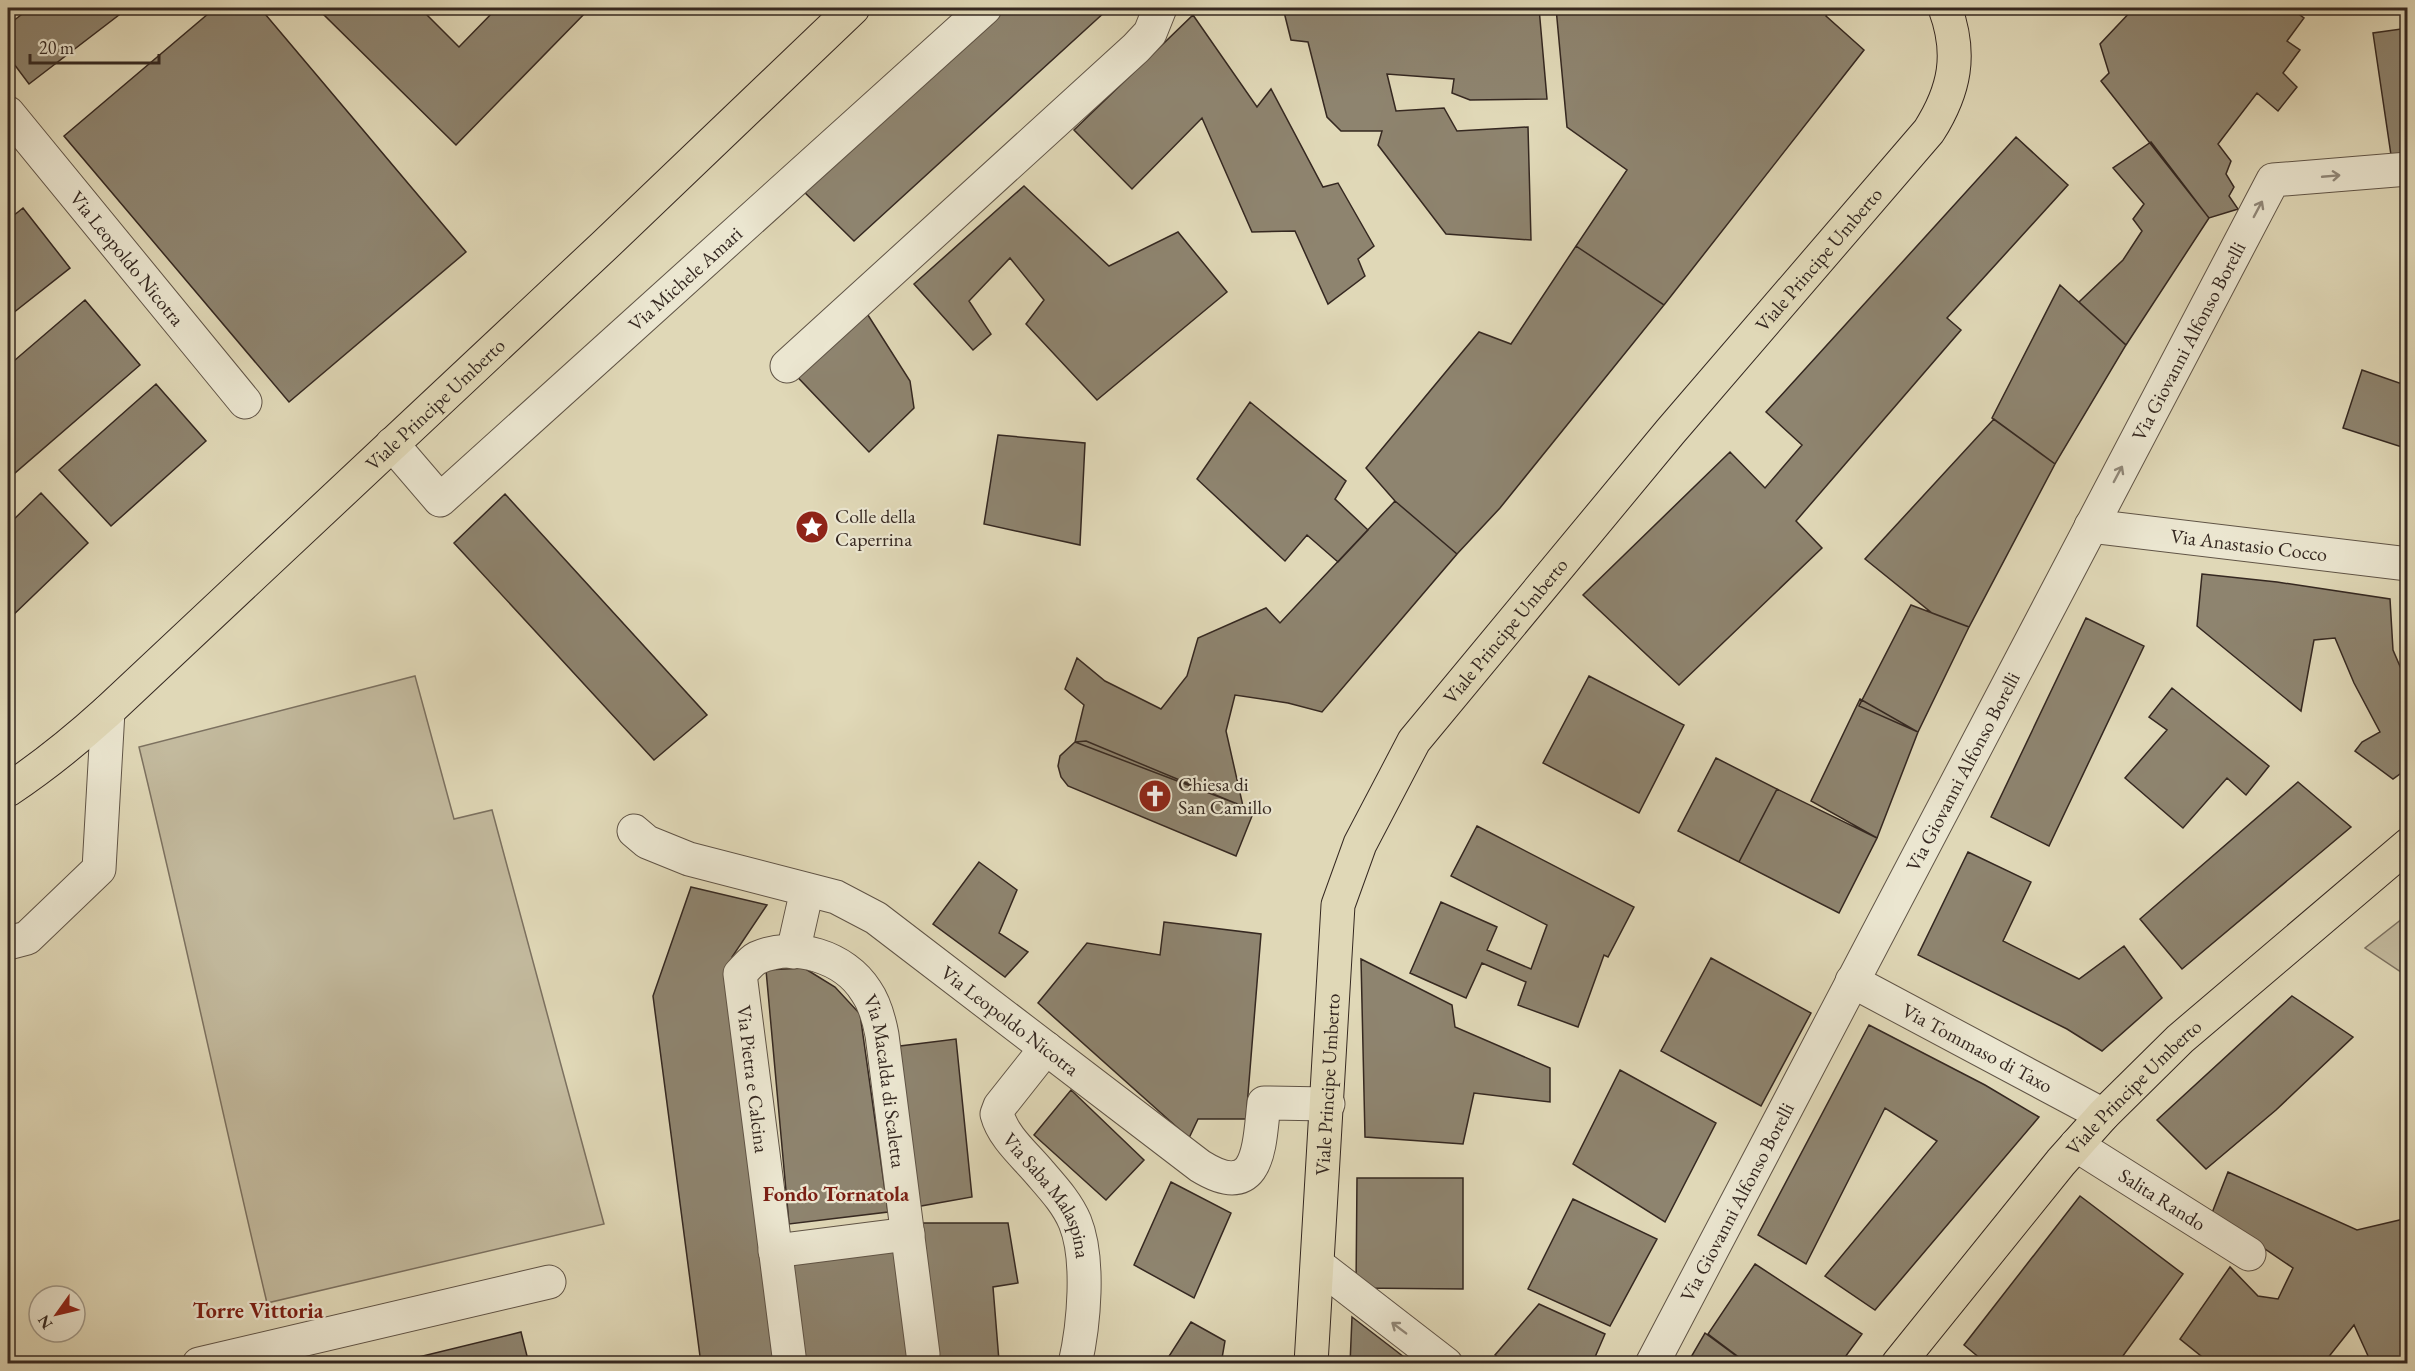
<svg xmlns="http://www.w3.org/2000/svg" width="2415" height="1371" viewBox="0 0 2415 1371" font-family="'EB Garamond',serif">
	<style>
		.green { fill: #c3ba9e; stroke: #7c7160; stroke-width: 1.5 }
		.building { fill: #8e846f; stroke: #352821; stroke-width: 1.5 }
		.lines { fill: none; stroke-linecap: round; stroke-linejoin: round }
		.minor-casing { stroke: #605446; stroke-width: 35 }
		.major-casing { stroke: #352821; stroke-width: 35 }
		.minor { stroke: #ebe6d0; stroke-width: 33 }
		.major { stroke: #e0d8b7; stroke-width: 33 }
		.oneway { stroke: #908778 }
		.labels { text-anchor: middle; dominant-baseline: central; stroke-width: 4.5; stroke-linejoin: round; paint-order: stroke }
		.street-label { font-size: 20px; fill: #352821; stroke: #ebe6d0 }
		.poi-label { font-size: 20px; fill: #352821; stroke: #ebe6d0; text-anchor: start }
		.neighbourhood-label { font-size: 21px; font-weight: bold; fill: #7a1f14; stroke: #ebe6d0 }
		.quarter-label { font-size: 22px; font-weight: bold; fill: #7a1f14; stroke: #ebe6d0 }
	</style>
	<rect width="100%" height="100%" fill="#e0d8b7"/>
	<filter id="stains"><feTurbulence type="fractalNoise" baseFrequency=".00333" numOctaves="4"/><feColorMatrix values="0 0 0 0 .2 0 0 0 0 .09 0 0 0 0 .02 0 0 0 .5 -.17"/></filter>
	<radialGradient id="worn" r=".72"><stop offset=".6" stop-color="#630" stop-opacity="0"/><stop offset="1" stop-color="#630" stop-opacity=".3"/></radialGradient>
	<path class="green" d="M415,676L454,819L492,810L604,1224L267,1303C223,1118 184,932 139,747Z
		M2407,915V976L2365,948Z"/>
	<path class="building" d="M30,8H128L29,84L8,56V25Z
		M215,8H260L466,252L289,402L64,136Z
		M326,8H420L459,47L497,8H590L456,145L321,12Z
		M985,8H1105L1107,10L854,241L793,181Z
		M1283,8H1539L1547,99L1470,100L1452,93L1454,79L1387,74L1396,111L1444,108L1457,131L1528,127L1531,240L1446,234L1378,145L1382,131H1341L1327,117L1308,42L1291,40Z
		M1556,8H1829L1826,16L1864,50L1664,305L1576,246L1627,170L1567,127Z
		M2134,8H2290L2304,18L2287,41L2300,50L2283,73L2297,87L2278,111L2257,93L2218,144L2231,161L2226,174L2234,187L2229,196L2238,209L2209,218L2101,81L2109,73L2100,44Z
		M1193,15L1257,107L1271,89L1323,187L1338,183L1374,246L1358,259L1365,276L1328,304L1295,231L1252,232L1202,118L1132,189L1074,130Z
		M2408,28V152L2391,155L2373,33Z
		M2016,137L2068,185L1947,318L1961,330L1796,521L1822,548L1679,685L1583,595L1730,452L1765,488L1802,445L1766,412Z
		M2151,142L2209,218L2126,345L2079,302L2123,260L2142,231L2133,219L2144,204L2113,168Z
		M1024,186L1109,266L1178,232L1227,292L1097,400L1026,324L1044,300L1010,258L969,301L991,334L973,350L914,284Z
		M23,208L70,268L8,317V220Z
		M1576,246L1664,305L1500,508L1457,554L1395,501L1366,468L1479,332L1511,344Z
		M2060,285L2126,345L2055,464L1992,418Z
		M85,300L140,365L8,479V366Z
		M866,312L910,381L914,408L869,452L787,366Z
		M2362,370L2408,386V449L2343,428Z
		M156,384L206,441L111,526L59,470Z
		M1250,402L1346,481L1335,499L1368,530L1338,562L1307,535L1285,561L1197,479Z
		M1994,419L2055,464L1969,627L1932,613L1865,559Z
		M998,435L1085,443L1080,545L984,524Z
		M41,493L88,543L8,620V525Z
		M505,494L707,715L654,760L454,543Z
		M1395,501L1457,554L1322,712L1288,703L1235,695L1226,731L1243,806L1075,742L1084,705L1065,689L1077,658L1105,681L1161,709L1187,676L1198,638L1266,608L1280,623Z
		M2202,574L2277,582L2390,599L2393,650L2408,685V768L2393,779L2355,751L2362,742L2380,732L2354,683L2335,638L2314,640L2301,711L2197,626Z
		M1911,605L1969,627L1918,732L1859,706Z
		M2086,618L2144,646L2049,846L1991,817Z
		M1589,676L1684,725L1639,813L1543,763Z
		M2172,688L2269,766L2246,795L2227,778L2183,828L2125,778L2167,730L2149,717Z
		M1860,699L1918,732L1877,838L1811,801Z
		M1086,741L1254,811L1236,856L1068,786L1061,777L1058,766L1060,756L1075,742Z
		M1716,758L1777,789L1739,862L1678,831Z
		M2298,782L2351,827L2182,969L2140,919Z
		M1777,789L1877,838L1839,913L1739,862Z
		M1477,826L1634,907L1608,957L1604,955L1578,1027L1518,1005L1526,982L1482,963L1466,998L1410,973L1441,902L1497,927L1487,950L1531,969L1547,925L1451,876Z
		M1968,852L2031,882L2003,941L2079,979L2124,946L2162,998L2102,1051L2067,1029L1918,955Z
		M979,862L1017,890L999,933L1028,952L1005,977L933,924Z
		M691,887L767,905L732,957L740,974L790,1364H701L653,996Z
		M1164,922L1261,934L1246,1119H1198L1189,1138L1038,1003L1087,943L1160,955Z
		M1711,958L1811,1013L1761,1106L1661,1051Z
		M1361,959L1452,1005L1455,1027L1550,1068V1102L1474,1093L1463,1144L1365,1137Z
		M804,968L835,987L860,1014L888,1212L789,1224L766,970Z
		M2292,996L2353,1037L2276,1110L2206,1169L2157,1120Z
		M1869,1025L1985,1085L2039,1117L1875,1310L1825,1276L1937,1141L1885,1108L1806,1264L1758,1235Z
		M956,1039L972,1197L904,1209L884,1048Z
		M1620,1070L1716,1123L1665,1222L1573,1164Z
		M1071,1090L1144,1160L1106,1200L1034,1135Z
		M2228,1172L2357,1230L2408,1218V1364H2379L2369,1358L2354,1325L2323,1364H2211L2180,1339L2230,1267L2258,1296L2278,1299L2293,1268L2212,1213Z
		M1357,1178H1463V1289L1356,1288Z
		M1171,1182L1231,1213L1194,1298L1134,1265Z
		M2080,1196L2183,1274L2117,1364H1987L1964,1345Z
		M1573,1199L1657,1239L1610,1326L1528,1289Z
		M918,1223H1008L1018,1283L993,1287L999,1361L938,1363Z
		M908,1234L907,1364H790L775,1251Z
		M1755,1264L1862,1334L1840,1364H1748L1708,1334Z
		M1539,1304L1605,1334L1592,1364H1506L1495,1355Z
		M1352,1317L1413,1364H1350Z
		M1191,1322L1225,1341L1221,1364H1164Z
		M521,1332L529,1364H390Z
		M1705,1333L1739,1358L1736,1364H1687Z"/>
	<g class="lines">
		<defs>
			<g id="minor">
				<path id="s1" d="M8,113L245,402"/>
				<path d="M787,366L1136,48L1150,33L1160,8"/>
				<path id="s2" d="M392,444L440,500L985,8"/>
				<path id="s3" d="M2091,526L2408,564"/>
				<path id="s4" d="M634,831L647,842L689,859L836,897L876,918L1200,1166C1260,1203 1259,1146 1264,1103L1328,1104"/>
				<path d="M8,943L27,938L99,869L108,711"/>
				<path d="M793,952L807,890"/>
				<path id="s5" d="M1852,981L2103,1115"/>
				<path id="s6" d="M1046,1048L1000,1106L997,1114C1003,1137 1025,1155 1040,1173C1053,1188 1067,1203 1075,1222C1090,1259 1084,1325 1075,1364"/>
				<path id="s7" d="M2076,1145L2249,1254"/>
				<path d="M775,1251L908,1234"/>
				<path d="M1318,1265L1446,1364"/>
				<path d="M199,1364L549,1282"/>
				<path id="s8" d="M790,1364L740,974C745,969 751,961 757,958C794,941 845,957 866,991C875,1004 879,1019 882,1035L923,1354"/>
				<path id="s9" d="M1652,1364L2273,180L2408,169"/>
			</g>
			<g id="major">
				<path id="s10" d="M8,790C44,766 76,740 108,711L605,245L853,8"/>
				<path id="s11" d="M1311,1364L1338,905L1360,844L1414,741L1670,432L1929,131C1955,90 1962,54 1945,8"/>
				<path id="s12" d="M1898,1364L2061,1162L2103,1115L2180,1039L2408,845"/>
			</g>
		</defs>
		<use href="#minor" class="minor-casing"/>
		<use href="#major" class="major-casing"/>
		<use href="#minor" class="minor"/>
		<use href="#major" class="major"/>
	</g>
	<defs><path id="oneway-shaft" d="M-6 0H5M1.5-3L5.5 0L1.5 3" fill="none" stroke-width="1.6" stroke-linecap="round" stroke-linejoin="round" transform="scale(1.5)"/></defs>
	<g class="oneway">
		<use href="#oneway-shaft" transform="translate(2331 176) rotate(-5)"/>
		<use href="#oneway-shaft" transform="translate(2258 209) rotate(-62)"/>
		<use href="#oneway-shaft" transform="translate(2118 474) rotate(-62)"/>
		<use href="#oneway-shaft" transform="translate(1399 1328) rotate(-143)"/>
	</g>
	<defs>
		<symbol id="sight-disc" viewBox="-11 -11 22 22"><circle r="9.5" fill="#8f2418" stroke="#ebe6d0"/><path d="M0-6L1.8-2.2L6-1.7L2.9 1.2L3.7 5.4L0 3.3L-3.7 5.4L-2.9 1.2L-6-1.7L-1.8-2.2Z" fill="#fff"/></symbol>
		<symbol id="church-disc" viewBox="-11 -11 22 22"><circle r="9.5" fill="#8f2418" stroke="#ebe6d0"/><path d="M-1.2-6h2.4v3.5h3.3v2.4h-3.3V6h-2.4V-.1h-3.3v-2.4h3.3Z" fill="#fff"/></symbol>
	</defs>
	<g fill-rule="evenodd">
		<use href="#sight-disc" x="793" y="508" width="38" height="38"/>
		<use href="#church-disc" x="1136" y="777" width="38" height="38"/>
	</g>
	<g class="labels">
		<g class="street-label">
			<text stroke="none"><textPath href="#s1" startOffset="188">Via Leopoldo Nicotra</textPath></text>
			<text stroke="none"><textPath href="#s11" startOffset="1270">Viale Principe Umberto</textPath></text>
			<text stroke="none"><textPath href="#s2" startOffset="404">Via Michele Amari</textPath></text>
			<text stroke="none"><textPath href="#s9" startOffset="1155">Via Giovanni Alfonso Borelli</textPath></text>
			<text stroke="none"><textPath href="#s10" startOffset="576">Viale Principe Umberto</textPath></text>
			<text stroke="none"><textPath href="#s3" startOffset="159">Via Anastasio Cocco</textPath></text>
			<text stroke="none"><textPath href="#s11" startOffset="784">Viale Principe Umberto</textPath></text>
			<text stroke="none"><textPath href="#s9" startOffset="669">Via Giovanni Alfonso Borelli</textPath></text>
			<text stroke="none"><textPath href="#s4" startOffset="428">Via Leopoldo Nicotra</textPath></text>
			<text stroke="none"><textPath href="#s5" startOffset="142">Via Tommaso di Taxo</textPath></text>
			<text transform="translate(753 1079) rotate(83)">Via Pietra e Calcina</text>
			<text stroke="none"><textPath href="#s8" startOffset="633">Via Macalda di Scaletta</textPath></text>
			<text stroke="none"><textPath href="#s11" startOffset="280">Viale Principe Umberto</textPath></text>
			<text stroke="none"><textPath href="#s12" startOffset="364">Viale Principe Umberto</textPath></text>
			<text stroke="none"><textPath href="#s6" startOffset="180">Via Saba Malaspina</textPath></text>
			<text stroke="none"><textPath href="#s7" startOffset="102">Salita Rando</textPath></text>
			<text stroke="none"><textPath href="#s9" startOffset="183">Via Giovanni Alfonso Borelli</textPath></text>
		</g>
		<g class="poi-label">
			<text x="835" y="516">Colle della<tspan x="835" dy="23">Caperrina</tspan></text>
			<text x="1178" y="784">Chiesa di<tspan x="1178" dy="23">San Camillo</tspan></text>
		</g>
		<g class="neighbourhood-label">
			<text x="836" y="1193">Fondo Tornatola</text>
		</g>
		<g class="quarter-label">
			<text x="258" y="1310">Torre Vittoria</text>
		</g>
	</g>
	<rect width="2415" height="1371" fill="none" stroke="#e0d8b7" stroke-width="30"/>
	<rect x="9" y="9" width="2397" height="1353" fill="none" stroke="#352821" stroke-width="3"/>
	<rect x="15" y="15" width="2385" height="1341" fill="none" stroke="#352821" stroke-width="1.5"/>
	<g transform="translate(57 1314) rotate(236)"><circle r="28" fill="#ebe6d0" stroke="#a29a8a" stroke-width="1.5"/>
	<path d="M0-4.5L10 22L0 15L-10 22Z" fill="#8f2418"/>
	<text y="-9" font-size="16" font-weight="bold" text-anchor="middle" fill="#352821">N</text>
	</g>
	<path d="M30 54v9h129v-9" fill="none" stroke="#352821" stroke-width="3"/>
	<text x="39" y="54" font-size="18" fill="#352821" stroke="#ebe6d0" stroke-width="4.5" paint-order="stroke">20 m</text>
	<rect width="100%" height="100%" filter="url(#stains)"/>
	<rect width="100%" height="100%" fill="url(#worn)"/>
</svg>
